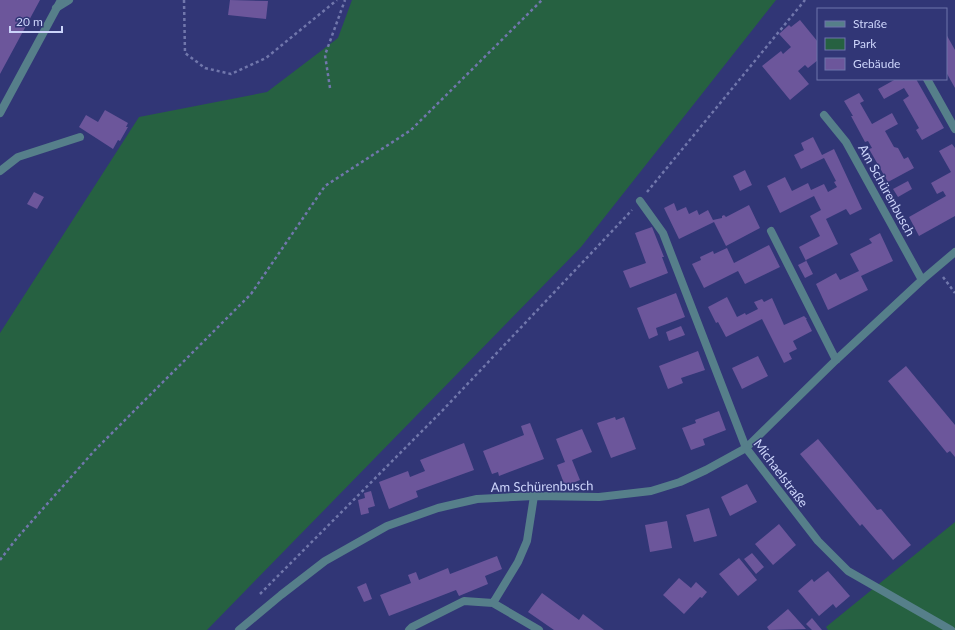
<svg xmlns="http://www.w3.org/2000/svg" width="955" height="630" viewBox="0 0 955 630" font-family="Lato,sans-serif">
	<style>
		.green { fill: #266141 }
		.building { fill: #6c569b }
		.lines { fill: none; stroke-linecap: round; stroke-linejoin: round }
		.path { stroke: #7177ac; stroke-width: 2.5; stroke-dasharray: 3 3; stroke-linecap: butt }
		.lane { stroke: #567f8a; stroke-width: 8 }
		.street { stroke: #567f8a; stroke-width: 8 }
		.labels { text-anchor: middle; dominant-baseline: central; stroke-width: 3; stroke-linejoin: round; paint-order: stroke }
		.street-label { font-size: 13px; fill: #ccd4fa; stroke: #313676 }
	</style>
	<rect width="100%" height="100%" fill="#313676"/>
	<path class="green" d="M352,0H776L581,247L207,630H0V333L139,117L267,92L338,38Z
		M955,522V630H828L826,627Z"/>
	<path class="building" d="M0,0H40L0,74Z
		M230,0L268,1L266,19L228,15Z
		M800,20L818,42V60L808,68L805,65L798,71L809,84L790,100L762,66L781,51L783,54L791,47L779,34L789,25L791,27Z
		M946,34L955,50V88L946,72Z
		M896,79H916L944,128L922,140L916,130L919,128L903,100L909,96L904,88L884,99L878,89Z
		M859,93L864,101L860,103L872,124L892,113L898,124L885,131L894,147L898,148L904,159L908,157L914,168L888,182L869,149L872,148L868,141L865,142L851,116H853L844,101Z
		M105,110L128,123L126,127H128L120,141L118,140L113,149L79,127L86,115L98,122Z
		M813,137L822,155L834,149L862,209L850,215L846,209L826,219L838,244L806,260L813,274L805,278L798,265L806,261L799,247L820,236L810,216L821,210L814,196L780,213L767,186L785,177L792,191L808,183L811,190L824,184L828,192L837,187L834,182L836,181L824,158L801,169L794,155L804,150L801,143Z
		M952,144L955,148V216L919,236L909,217L946,196L943,191L937,194L931,183L951,172L939,151Z
		M745,170L752,185L740,191L733,176Z
		M908,181L912,189L898,197L893,189Z
		M34,192L44,197L37,209L27,204Z
		M674,203L677,211L686,207L689,214L697,210L699,215L708,210L713,220L722,218V216L724,215L726,217L749,205L760,228L726,246L714,222L679,239L664,208Z
		M652,227L664,257H662L668,273L630,288L623,271L646,263L635,233Z
		M880,233L893,261L861,276L868,290L828,310L816,284L836,273L840,280L859,271L850,254L872,243L869,239Z
		M769,245L780,267L745,284L738,271L704,288L692,264L701,260L700,257L713,251L714,254L727,248L734,263Z
		M676,293L685,317L656,328L658,335L649,339L637,308Z
		M727,297L737,317L745,313L746,315L758,309L754,302L762,299L764,302L772,298L784,325L804,316L807,319H806L812,331L793,341L797,349L789,353L792,359L784,363L762,319L726,337L718,322L716,323L708,307Z
		M681,326L685,335L669,341L666,332Z
		M698,351L705,370L681,378L683,383L668,389L659,366Z
		M758,356L768,376L742,389L732,368Z
		M906,366L955,425V457L950,451L947,453L888,381Z
		M719,411L726,430L703,439L705,445L691,450L682,428L696,423L695,420Z
		M615,417L616,420L624,417L636,449L611,458L597,423Z
		M530,423L544,459L499,476L498,472L492,474L483,451L524,435L521,426Z
		M582,429L592,452L572,460L580,480L565,486L557,465L565,462L556,439Z
		M818,439L877,510L881,509L911,545L893,560L862,524L860,526L800,454Z
		M464,443L474,470L416,491L418,497L389,509L379,482L408,471L410,477L425,471L420,460Z
		M747,484L757,502L730,516L721,497Z
		M371,491L375,506L368,508L369,513L361,515L358,500L365,498L364,493Z
		M709,508L717,536L694,542L686,515Z
		M667,521L672,548L650,552L645,525Z
		M779,524L796,545L773,565L755,544Z
		M752,553L764,567L756,574L744,559Z
		M497,556L502,569L485,576L488,584L459,596L456,590L389,616L380,595L411,583L408,575L416,572L419,580L448,568L450,574Z
		M739,558L757,580L738,596L719,574Z
		M828,571L850,596L836,608L833,604L819,616L798,591L812,579L814,582Z
		M679,578L691,588L696,582L707,592L702,598L700,597L684,614L663,595Z
		M366,583L372,599L364,602L357,587Z
		M542,593L579,620L583,614L604,630H554L528,612Z
		M788,609L806,629L769,630L767,627Z
		M812,618L822,630H812L806,624Z"/>
	<g class="lines">
		<path class="path" d="M184,0L185,53L205,68L231,74L266,58L337,0
			M330,88L325,55L345,0
			M647,192L805,0
			M943,277L955,293
			M0,560L17,538L95,450L251,294L325,186L411,130L542,0
			M260,594L441,412L632,210"/>
		<path class="lane" d="M56,8L69,0
			M927,79L955,129
			M824,115L846,142L922,280
			M0,171L18,157L80,137
			M771,231L836,360
			M534,496L527,541L518,562L493,603L539,630
			M409,630L412,627L464,601L493,603"/>
		<path class="street" d="M0,113L61,0
			M640,201L663,233L746,448L818,541L848,571L951,630
			M239,630L281,595L325,561L387,526L438,508L477,499L534,496L599,497L651,491L680,482L706,470L746,448L836,360L922,280L955,252"/>
	</g>
	<g class="labels">
		<g class="street-label">
			<text transform="translate(887 190) rotate(61)">Am Schürenbusch</text>
			<text transform="translate(781 473) rotate(53)">Michaelstraße</text>
			<text transform="translate(542 486) rotate(-1)">Am Schürenbusch</text>
		</g>
	</g>
	<rect x="817" y="8" width="130" height="72" fill="#313676" stroke="#6f75ab"/>
	<rect x="825" y="21" width="20" height="6" fill="#567f8a" stroke="#6f75ab"/>
	<text x="853" y="28" font-size="12" fill="#ccd4fa">Straße</text>
	<rect x="825" y="38" width="20" height="12" fill="#266141" stroke="#6f75ab"/>
	<text x="853" y="48" font-size="12" fill="#ccd4fa">Park</text>
	<rect x="825" y="58" width="20" height="12" fill="#6c569b" stroke="#6f75ab"/>
	<text x="853" y="68" font-size="12" fill="#ccd4fa">Gebäude</text>
	<path d="M10 26v6h52v-6" fill="none" stroke="#ccd4fa" stroke-width="2"/>
	<text x="16" y="26" font-size="12" fill="#ccd4fa" stroke="#313676" stroke-width="3" paint-order="stroke">20 m</text>
</svg>
